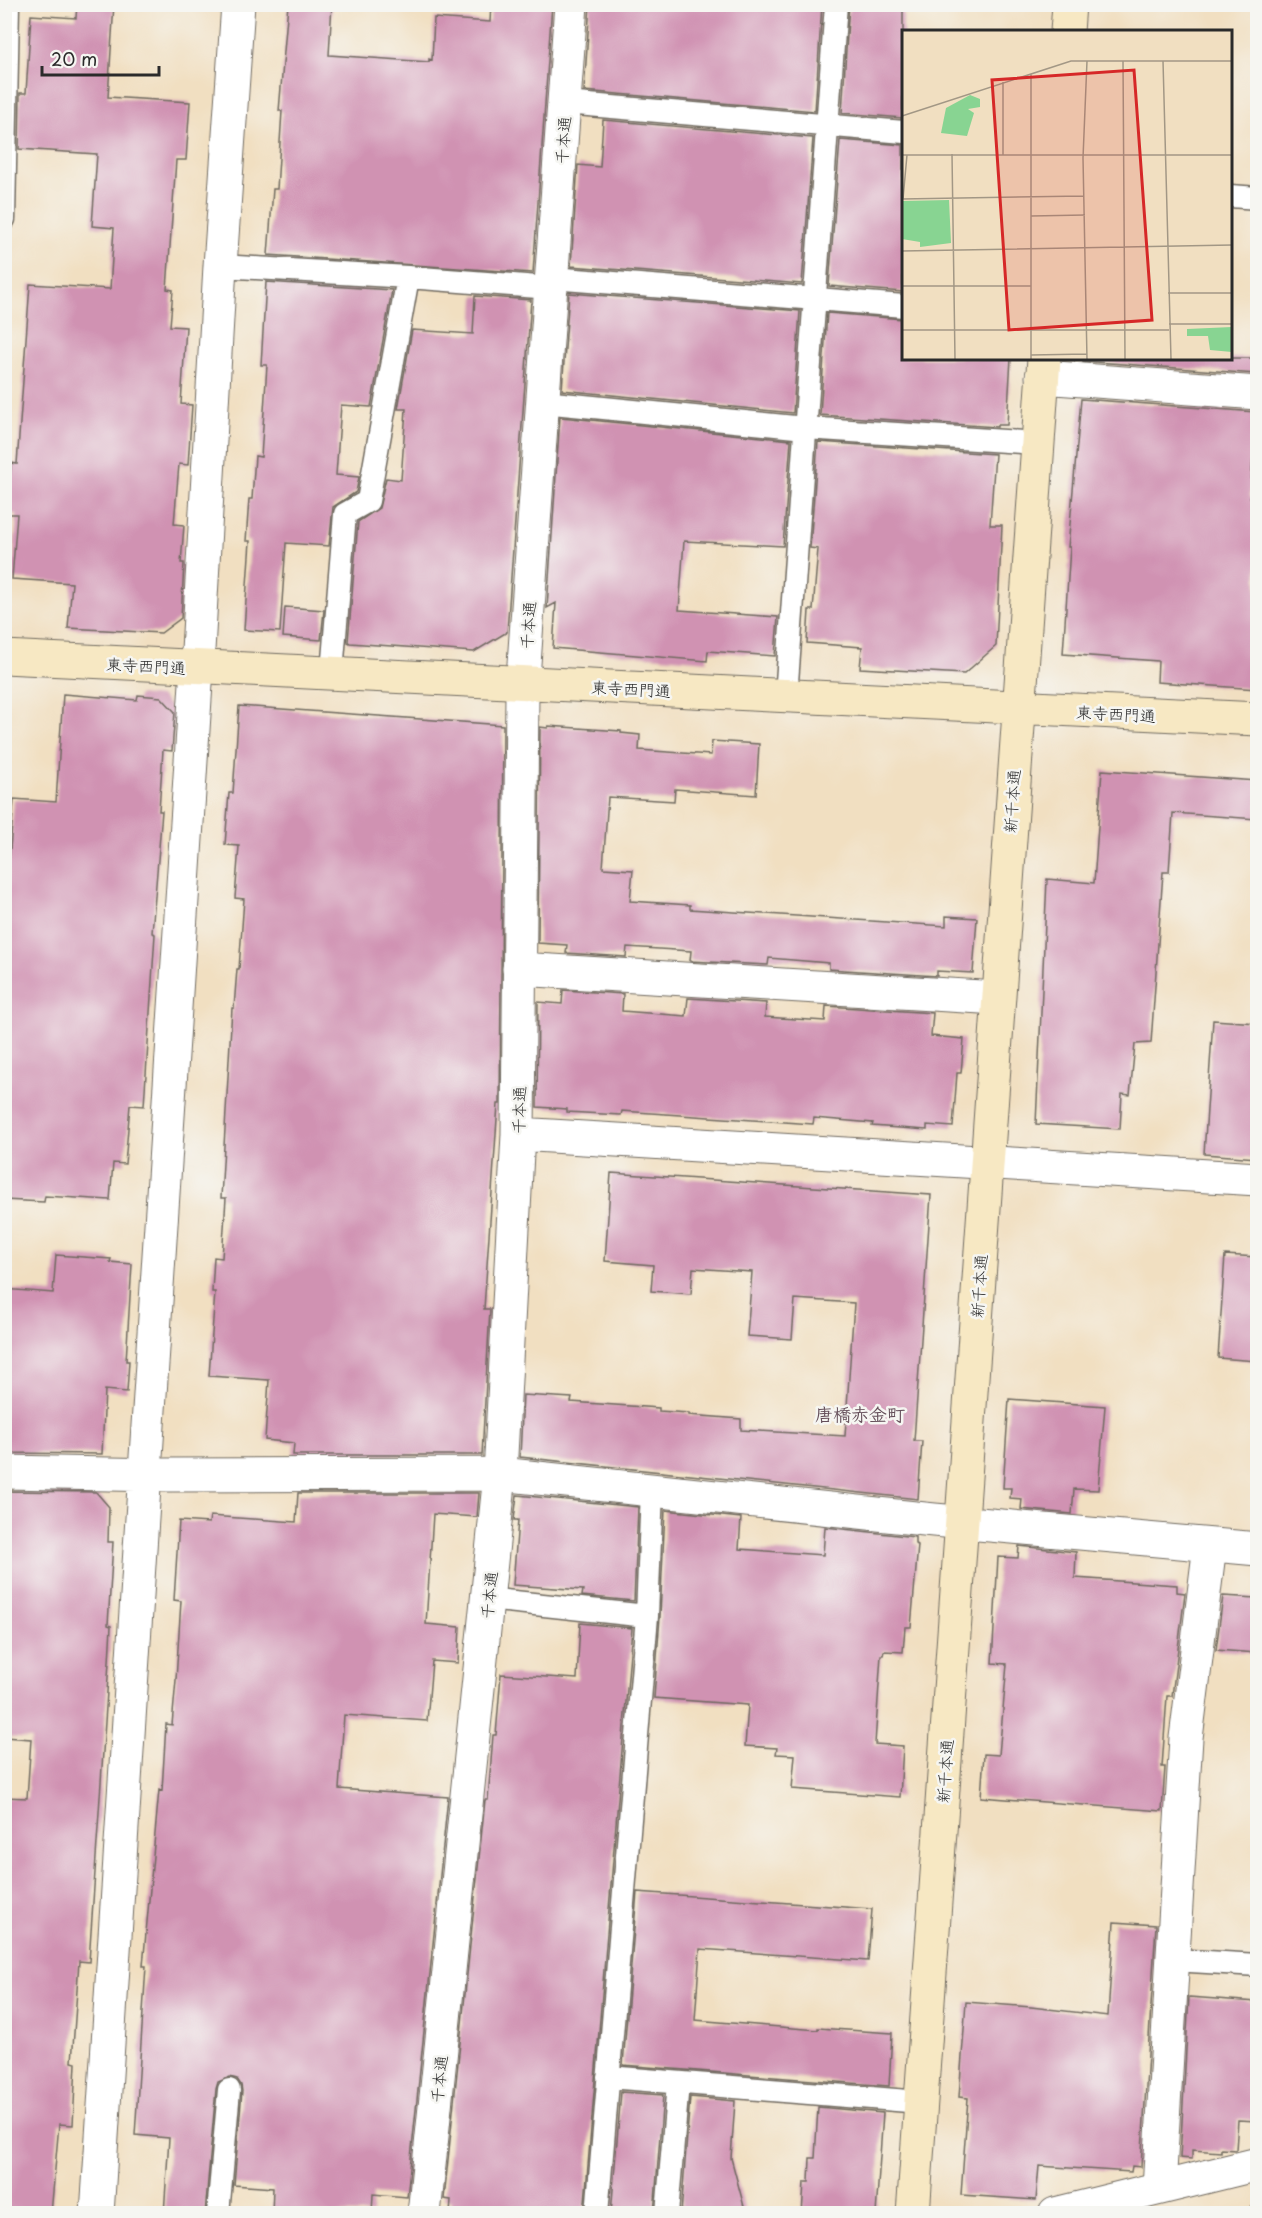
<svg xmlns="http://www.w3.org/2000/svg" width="1262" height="2218" viewBox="0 0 1262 2218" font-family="'Playpen Sans','Klee One',sans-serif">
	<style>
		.building { fill: #d092b2 }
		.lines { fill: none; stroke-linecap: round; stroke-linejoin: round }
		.lane-casing { stroke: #706a60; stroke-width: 25 }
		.street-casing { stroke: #706a60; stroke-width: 35 }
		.secondary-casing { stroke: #706a60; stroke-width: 35 }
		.lane { stroke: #fff; stroke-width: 22 }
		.street { stroke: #fff; stroke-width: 33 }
		.secondary { stroke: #f7e8c3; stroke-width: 33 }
		.rail { stroke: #2b2b2b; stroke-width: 4.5; stroke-dasharray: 9 4.5; stroke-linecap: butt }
		.labels { text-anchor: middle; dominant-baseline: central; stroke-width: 5; stroke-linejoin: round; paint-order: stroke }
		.street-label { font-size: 16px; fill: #2b2b2b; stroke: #f6f6f2 }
		.neighbourhood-label { font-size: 18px; font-weight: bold; fill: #654f5a; stroke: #f6f6f2 }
		.inset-road { fill: none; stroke: #a29785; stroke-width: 1.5 }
		.view { fill: #d62828; fill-opacity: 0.15; stroke: #d62828; stroke-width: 3 }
		.inset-edge { fill: none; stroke: #2b2b2b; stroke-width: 3 }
	</style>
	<rect width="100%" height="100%" fill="#f6f6f2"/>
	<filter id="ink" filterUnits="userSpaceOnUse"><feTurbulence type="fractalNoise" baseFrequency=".0167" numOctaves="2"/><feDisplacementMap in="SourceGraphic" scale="12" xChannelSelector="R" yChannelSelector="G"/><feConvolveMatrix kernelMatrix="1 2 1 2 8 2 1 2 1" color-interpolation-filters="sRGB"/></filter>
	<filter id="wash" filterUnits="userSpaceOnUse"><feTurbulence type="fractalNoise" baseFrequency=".008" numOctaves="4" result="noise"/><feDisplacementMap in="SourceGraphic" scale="24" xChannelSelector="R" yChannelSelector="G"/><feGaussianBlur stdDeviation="1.35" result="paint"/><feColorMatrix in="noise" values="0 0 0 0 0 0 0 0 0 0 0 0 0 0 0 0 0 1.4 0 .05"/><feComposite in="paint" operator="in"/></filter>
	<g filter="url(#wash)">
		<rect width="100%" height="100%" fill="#f1dfc1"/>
		<g id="blocks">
			<path class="building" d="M77,4H114L108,97L190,102L186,160H176L167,289L173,290L170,326L186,327L181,404L192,405L188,465L179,464L174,524L184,525L181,563H184L181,618L161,633L68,628L72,583L12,579L17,514H8L11,463L17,464L30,284L110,289L114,228L92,226L97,154L19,149L20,93H26L31,15L76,18Z
				M288,4H332L329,55L429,62V59L432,60L434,18L490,22L491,4H552L533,273L268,255L273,189H277L282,111H279Z
				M590,4H822L815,111L584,91Z
				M849,4H903V118L842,113Z
				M603,120L813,138L802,284L571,266L578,165L600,167Z
				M840,140L903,145V292L829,286Z
				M266,282L392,290L371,407L341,405L336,475L359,477L356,492L333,507L329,546L286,543L280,632L244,630L250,541H246L249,499H252L255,456L261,457L267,365H261Z
				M569,293L800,311L793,413L562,390Z
				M475,296L531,300L507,632L474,652L350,643L348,642L358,522L379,508L386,478L401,480L406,409H398L412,330L473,334Z
				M827,313L903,319V358H1011L1007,425H997V427L820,415Z
				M1083,358H1257V374L1083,361Z
				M1081,399L1256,412L1250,497H1257V689L1157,682L1158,661L1063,654L1070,547H1068Z
				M560,417L791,440L783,546L684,541L679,610L778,617L775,656L708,651L707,661L553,648L556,603L547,608Z
				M818,442L995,454L990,525H1002L996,646L964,674L860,668L862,647L807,643L809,610H813L818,549L810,548Z
				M285,607L324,610L321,640L283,637Z
				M63,694L137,700L138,695L161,697L175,712L172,751L163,750L159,811H162L152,933L155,934L144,1106L130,1105L125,1164L113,1163L110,1200L45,1196L44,1202L4,1200V924L14,799L56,802Z
				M239,706L503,725L500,1104H498L484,1309H490L482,1455H293L294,1443L265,1440L269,1380L209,1376L215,1292H212L214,1257L222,1258L226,1198H221L232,1008H234L237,969H239L244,899L235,898L239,846L225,845L229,793H233Z
				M548,726L621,731V733L640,735L639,750L711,755L712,741L759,744L756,795L675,789L674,801L608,797L603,868L633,870L630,901L690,905V909L946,926V916L977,918L973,973L937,971V976L829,969V963L769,958L768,965L690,961L691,951L627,947L626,957L566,953L567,945L538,943L540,727L548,728Z
				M1102,770L1257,781V819L1173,813L1169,872H1163L1151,1043L1135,1044L1130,1095L1122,1094L1120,1129L1036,1124L1047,879L1094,883Z
				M563,990L623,994L622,1011L686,1016L688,998L766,1003L765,1017L825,1021L826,1006L933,1013L931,1036L964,1039L961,1073H957L953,1127L927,1125V1130L872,1126L873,1123L814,1118L813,1124L622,1111L621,1115L567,1112V1109L537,1107L538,1002L562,1004Z
				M1213,1020L1257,1023V1158L1204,1154Z
				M611,1173L931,1195L914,1441H922L918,1499L520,1457L523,1395L572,1398L571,1402L659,1408V1411L689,1413V1415L741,1419V1430L845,1436L854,1303L795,1299L792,1339L747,1336L752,1272L693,1268L691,1294L651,1291L653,1265L605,1261Z
				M56,1255L111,1259L110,1262L132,1264L126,1361H129L127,1392L105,1390L102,1454L4,1453V1289L53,1293Z
				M1225,1255L1257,1257V1361L1218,1358Z
				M1009,1399L1105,1406L1098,1490L1074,1489L1072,1514L1021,1509L1022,1499L1010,1498L1011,1488H1003Z
				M4,1491L96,1492L109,1507L108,1542H113L108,1625L111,1626L109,1662L89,1962L79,1961L72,2062L76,2063L73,2125L59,2124L51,2214H4V1797L27,1798L31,1739L4,1737Z
				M298,1493H479L477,1517L433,1514L426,1624L460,1627L458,1663L432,1661L427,1721L344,1715L339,1789L448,1797L407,2197L373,2194L372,2214H272L273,2188L234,2185L242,2091L241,2085L237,2079L230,2077L218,2082L216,2089L205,2214H164L169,2138L135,2135L146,1966H143L159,1790L162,1791L166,1724L172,1725L176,1680L181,1601L174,1600L179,1521L209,1523L210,1516L296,1522Z
				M517,1495L638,1507L634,1601L582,1596L583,1590L513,1585L518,1520H514Z
				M665,1510L741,1518L739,1549L823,1555L825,1527L915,1537V1544L918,1545L911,1627H905L903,1652L884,1651L883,1655H881L875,1744L903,1746L900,1797L792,1789L795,1755L776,1754L777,1748L745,1746L748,1705L654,1698L660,1617Z
				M1019,1546L1076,1552L1075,1578L1177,1585V1592L1185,1593L1172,1696H1167L1162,1767H1165L1162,1811L981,1797L984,1754L999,1755L1007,1664L992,1663L998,1557L1018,1558Z
				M1223,1596L1257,1598V1653L1216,1650Z
				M580,1623L632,1628L584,2214H450L451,2200L444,2199L485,1800H488L493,1735H496L501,1674L577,1679Z
				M637,1892L872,1909L868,1961L700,1949L695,2020L818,2030V2028L892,2033L889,2086L623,2065Z
				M1114,1922L1156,1925L1141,2167L1132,2166L1131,2172L1039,2166L1036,2200L961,2195L968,2098L959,2097L966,2002L1031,2007L1108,2016Z
				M1189,1997L1257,2002V2121L1238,2120L1236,2150L1221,2149V2152L1192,2150V2159L1180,2158Z
				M621,2092L663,2095L654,2214H611Z
				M690,2097L735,2101L731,2158L746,2214H681Z
				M818,2107L883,2113L876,2214H802L804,2182H809L810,2158H815Z"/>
		</g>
	</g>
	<g filter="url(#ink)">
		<use href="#blocks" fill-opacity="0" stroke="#706a60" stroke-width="1.5"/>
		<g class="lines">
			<defs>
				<path id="lane" d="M565,103L904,132
					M1230,196L1258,198
					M4,219L8,4
					M220,266L408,277L551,288
					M552,278L904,306
					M543,402L805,428L1038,443
					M332,672L345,514L368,501L408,277
					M786,696L836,4
					M487,1599L647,1616
					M1173,1960L1258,1965
					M608,2077L921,2102
					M218,2214L229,2090
					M597,2214L647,1616L652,1490
					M667,2214L678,2083"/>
				<path id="street" d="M1042,377L1258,393
					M519,969L998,998
					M518,1134L1258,1179
					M4,1472L163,1475L500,1474L934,1520L1258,1549
					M1159,2188L1186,1738L1210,1545
					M97,2214L197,668L220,266L238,4
					M424,2214L500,1474L518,1134L522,692L571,4
					M1055,2214L1258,2164"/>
				<path id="secondary" d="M1067,32L1069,4
					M4,657L1258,719
					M913,2214L1044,358"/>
			</defs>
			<use href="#lane" class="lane-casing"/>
			<use href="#street" class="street-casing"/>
			<use href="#secondary" class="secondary-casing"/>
			<use href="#lane" class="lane"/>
			<use href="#street" class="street"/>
			<use href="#secondary" class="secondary"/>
			<path class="rail" d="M1231,2214L1258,2207"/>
		</g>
	</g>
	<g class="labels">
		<g class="street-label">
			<text transform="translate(562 140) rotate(-86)">千本通</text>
			<text transform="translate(527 625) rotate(-86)">千本通</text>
			<text transform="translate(146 665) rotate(3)">東寺西門通</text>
			<text transform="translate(631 688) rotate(3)">東寺西門通</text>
			<text transform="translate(1116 713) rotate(3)">東寺西門通</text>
			<text transform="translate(1011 801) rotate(-86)">新千本通</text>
			<text transform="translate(518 1110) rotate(-89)">千本通</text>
			<text transform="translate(978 1286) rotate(-86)">新千本通</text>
			<text transform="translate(488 1595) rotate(-84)">千本通</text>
			<text transform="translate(944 1771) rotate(-86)">新千本通</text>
			<text transform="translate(438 2079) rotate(-84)">千本通</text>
		</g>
		<g class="neighbourhood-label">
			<text x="860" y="1413">唐橋赤金町</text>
		</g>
	</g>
	<g transform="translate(902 30)">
		<rect width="330" height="330" fill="#f1dfc1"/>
		<path d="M68,65L78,69V77L66,79L72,83L65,106L39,103L44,78ZM47,170L49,213L18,217V212L0,209V171ZM330,297V322L308,320L306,306H285V299Z" fill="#88d492"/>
		<path class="inset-road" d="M185,31L181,128L185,329M221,31L223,329M261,31L269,329M0,86L169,31H330M50,124L53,329M0,125H330M101,125V52M0,169L182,166M1,169L5,125M129,186L183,185M0,221L330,215M0,256H129M266,263H330M267,294H330M0,300H267M129,325L185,324M129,329V44"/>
		<path class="view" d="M232,40L250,290L107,300L90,50Z"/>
		<rect width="330" height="330" class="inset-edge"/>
	</g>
	<rect width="1262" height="2218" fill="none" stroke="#f6f6f2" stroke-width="24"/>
	<path d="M42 66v9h117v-9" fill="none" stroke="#2b2b2b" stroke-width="3"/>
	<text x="51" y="66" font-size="18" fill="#2b2b2b" stroke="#f6f6f2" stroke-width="4.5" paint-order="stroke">20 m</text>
</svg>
